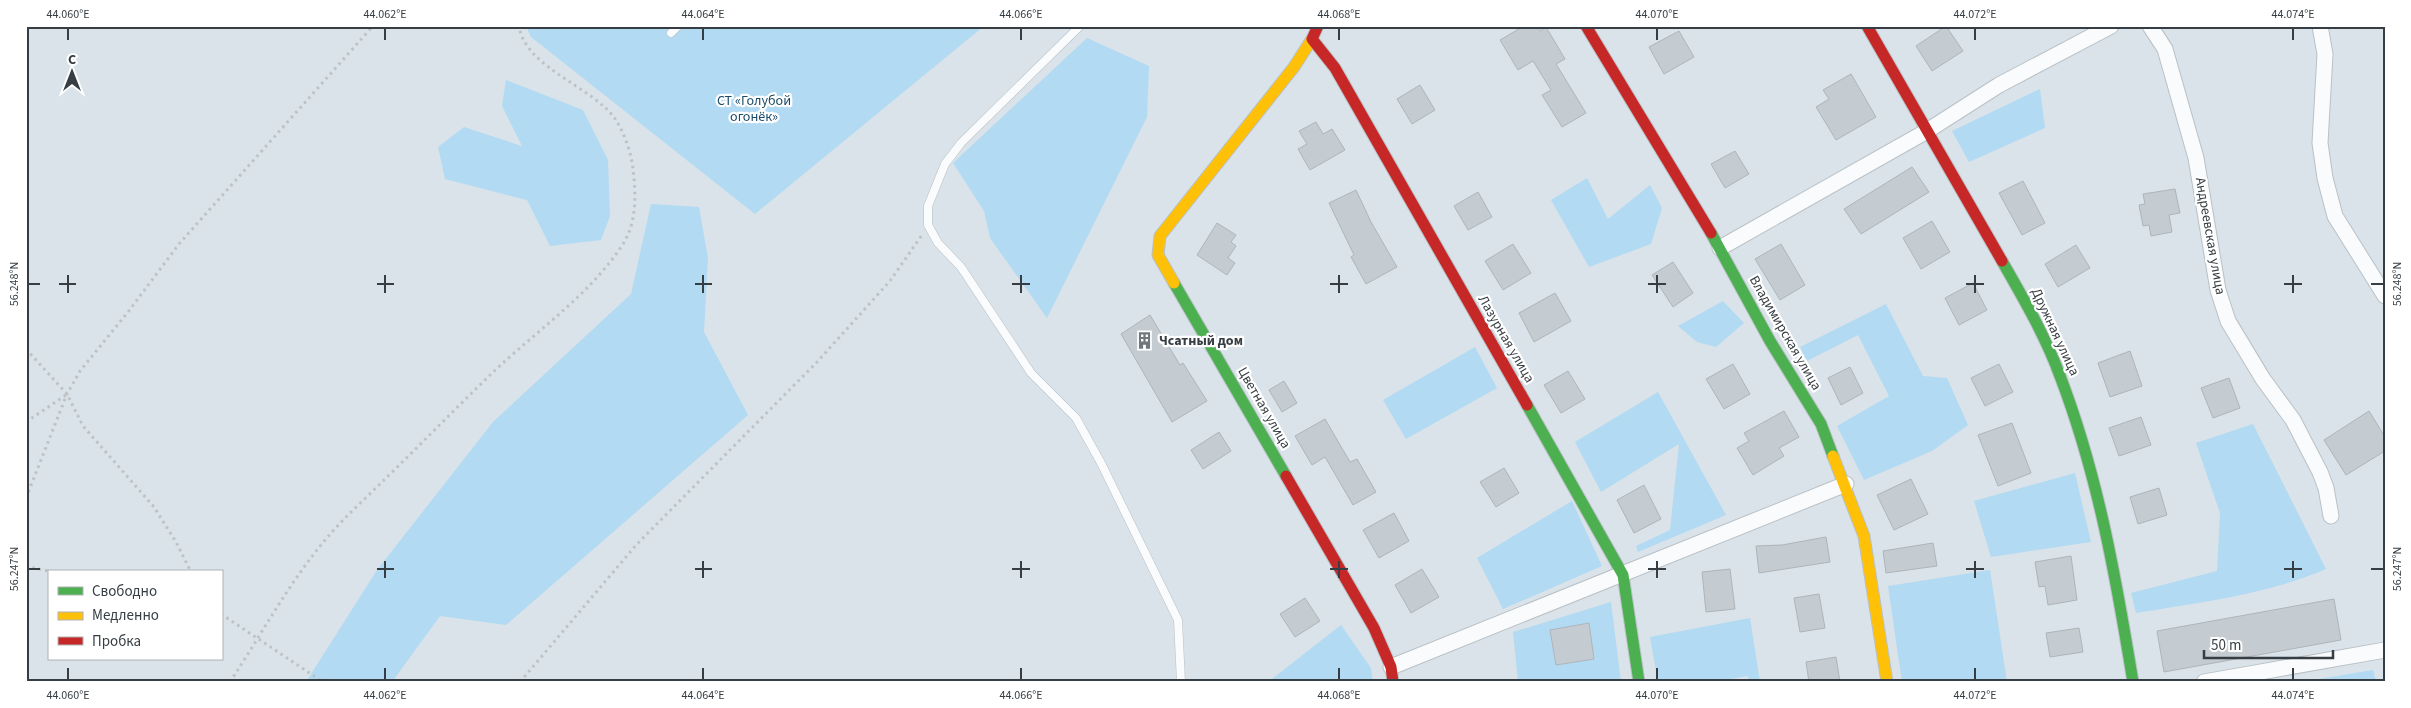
<svg xmlns="http://www.w3.org/2000/svg" width="2411" height="708" viewBox="0 0 2411 708" font-family="'Source Sans 3',sans-serif">
	<style>
		.green { fill: #b2daf2 }
		.building { fill: #c4ccd1; stroke: #aeb5ba }
		.lines { fill: none; stroke-linecap: round; stroke-linejoin: round }
		.lane-casing { stroke: #bac1c6; stroke-width: 9 }
		.street-casing { stroke: #bac1c6; stroke-width: 17 }
		.fast-casing { stroke: #bac1c6; stroke-width: 13 }
		.slow-casing { stroke: #bac1c6; stroke-width: 13 }
		.jam-casing { stroke: #bac1c6; stroke-width: 13 }
		.path { stroke: #bfc2c4; stroke-width: 3; stroke-dasharray: 2.5 4; stroke-linecap: butt }
		.lane { stroke: #f9fbfc; stroke-width: 8 }
		.street { stroke: #f9fbfc; stroke-width: 15 }
		.fast { stroke: #4caf50; stroke-width: 11 }
		.slow { stroke: #ffc107; stroke-width: 11 }
		.jam { stroke: #c62828; stroke-width: 11 }
		.ticks { fill: none; stroke: #373e43; stroke-width: 2 }
		.labels { text-anchor: middle; dominant-baseline: central; stroke-width: 4.5; stroke-linejoin: round; paint-order: stroke }
		.park-label { font-size: 14px; fill: #1b4c68; stroke: #fff }
		.street-label { font-size: 14px; fill: #373e43; stroke: #fff }
		.poi-label { font-size: 14px; font-weight: bold; fill: #373e43; stroke: #fff; text-anchor: start }
		.neatline { fill: none; stroke: #373e43; stroke-width: 2 }
		.ticks-label { font-size: 12px; text-anchor: middle; fill: #373e43 }
	</style>
	<rect width="100%" height="100%" fill="#d9e3e9"/>
	<path class="green" d="M526,26H984L755,214L531,37Z
		M1087,38L1149,66L1147,117L1047,318L990,238L984,211L953,163Z
		M506,80L583,110L608,160L610,216L601,240L550,246L527,200L445,179L438,147L464,127L522,146L502,106Z
		M2040,89L2045,128L1969,162L1952,131Z
		M1587,178L1608,219L1650,185L1662,208L1651,244L1589,267L1551,200Z
		M651,204L699,207L708,258L704,332L748,415L506,625L440,616L392,682H306L377,570L493,422L631,294Z
		M1723,301L1744,323L1716,347L1697,342L1678,326Z
		M1886,304L1923,376L1947,378L1968,425L1932,451L1864,480L1837,426L1889,396L1858,335L1807,361L1800,347Z
		M1475,347L1497,388L1406,439L1383,400Z
		M1658,392L1726,515L1638,552L1636,546L1670,530L1679,444L1601,492L1575,442Z
		M2253,424L2326,569C2266,595 2200,602 2136,613L2131,593L2217,571L2220,513L2196,443Z
		M2075,473L2091,542L1991,557L1974,501Z
		M1572,501L1602,566L1503,609L1477,558Z
		M1990,570L2007,682H1902L1888,586Z
		M1611,602L1621,682H1518L1513,632Z
		M1750,618L1760,682H1749L1748,676L1713,682H1658L1650,637Z
		M1341,625L1371,668L1373,682H1268Z
		M2373,670L2376,682H2301Z"/>
	<path class="building" d="M1524,26H1537L1540,31L1546,27L1565,59L1556,64L1586,113L1562,127L1542,95L1551,90L1533,61L1518,70L1500,40Z
		M1946,26L1963,51L1932,71L1916,46Z
		M1679,31L1694,57L1664,74L1649,47Z
		M1851,74L1876,117L1836,140L1816,107L1829,99L1823,90Z
		M1420,85L1435,110L1412,124L1397,99Z
		M1316,122L1323,134L1332,129L1345,150L1310,170L1298,149L1307,144L1299,131Z
		M1735,151L1749,174L1725,188L1711,164Z
		M1912,167L1929,192L1861,234L1844,209Z
		M2023,181L2045,223L2022,235L1999,193Z
		M2175,189L2180,213L2169,215L2172,232L2151,236L2149,225L2143,226L2139,205L2145,204L2143,194Z
		M1356,190L1371,222L1397,267L1366,284L1351,257L1354,255L1329,203Z
		M1478,192L1492,217L1468,230L1454,206Z
		M1932,221L1950,252L1921,269L1903,238Z
		M1217,223L1236,235L1231,242L1236,246L1228,258L1235,263L1227,275L1197,255Z
		M1513,244L1531,273L1503,290L1485,261Z
		M1781,244L1805,285L1780,300L1755,259Z
		M2076,245L2090,268L2058,287L2045,264Z
		M1673,262L1693,293L1673,307L1652,275Z
		M1973,283L1987,310L1959,325L1945,298Z
		M1555,293L1571,321L1534,342L1519,313Z
		M1150,315L1180,365L1183,363L1207,401L1172,422L1121,334Z
		M2130,351L2142,386L2110,397L2098,363Z
		M1733,364L1750,394L1724,409L1706,379Z
		M1999,364L2013,392L1985,406L1971,378Z
		M1850,367L1863,393L1841,405L1828,378Z
		M1568,371L1585,399L1561,413L1544,385Z
		M2229,378L2240,408L2213,418L2201,388Z
		M1284,381L1297,403L1282,412L1269,390Z
		M1784,411L1799,437L1779,448L1784,456L1753,475L1737,448L1749,441L1744,433Z
		M2369,411L2385,437V451L2346,475L2324,440Z
		M2141,417L2151,445L2119,456L2109,428Z
		M1325,419L1350,462L1357,459L1376,492L1353,505L1325,457L1312,465L1295,436Z
		M2012,423L2031,473L1998,486L1978,435Z
		M1219,432L1231,451L1203,469L1191,450Z
		M1504,468L1519,493L1496,507L1480,482Z
		M1911,479L1928,514L1894,530L1877,495Z
		M1644,485L1661,519L1634,533L1617,500Z
		M2159,488L2167,515L2138,524L2130,497Z
		M1394,513L1409,541L1379,558L1363,530Z
		M1826,537L1830,562L1759,573L1756,546L1782,545Z
		M1933,543L1937,566L1886,573L1883,551Z
		M2071,556L2077,600L2048,605L2045,586L2039,587L2035,562Z
		M1422,569L1439,597L1411,613L1395,585Z
		M1730,569L1735,609L1706,612L1702,572Z
		M1819,594L1825,628L1800,632L1794,598Z
		M1305,598L1320,621L1295,637L1280,614Z
		M2334,599L2341,640L2164,672L2157,631Z
		M1589,623L1594,659L1556,665L1550,630Z
		M2079,628L2083,652L2050,657L2046,633Z
		M1836,657L1840,682H1809L1806,662Z"/>
	<g class="lines">
		<defs>
			<path id="lane" d="M1080,26L961,143L945,164L928,206V225L938,243L961,267L1031,373L1076,418L1101,463L1178,620L1181,682
				M671,33L678,26"/>
			<path id="street" d="M2150,26L2165,49L2196,158L2218,290L2228,321L2263,379L2293,420L2320,472L2326,488L2331,516
				M2320,26L2325,54L2320,143L2325,178L2335,216L2385,296
				M1720,248L1927,131L1999,85L2111,26
				M1391,667L1846,484
				M2204,682L2385,650"/>
			<path id="fast" d="M1711,233L1770,341L1821,424L1833,456
				M2002,261C2023,298 2045,335 2060,376C2098,475 2116,578 2133,682
				M1174,283L1286,476
				M1527,405L1623,575L1639,682"/>
			<path id="slow" d="M1174,283L1158,255L1160,236L1294,67L1312,39
				M1833,456L1864,536L1887,682"/>
			<path id="jam" d="M1586,26L1711,233
				M1867,26L2002,261
				M1317,28L1312,39L1335,68L1527,405
				M1286,476L1374,628L1391,667L1393,682"/>
		</defs>
		<use href="#lane" class="lane-casing"/>
		<use href="#street" class="street-casing"/>
		<use href="#fast" class="fast-casing"/>
		<use href="#slow" class="slow-casing"/>
		<use href="#jam" class="jam-casing"/>
		<path class="path" d="M26,349L67,394L83,426L154,507L176,542L191,572
			M26,422L66,395
			M26,498L67,394L80,371L128,312L179,244L373,26
			M26,566L53,572
			M221,614L323,682
			M230,682C263,632 292,577 332,532C348,514 367,497 384,480C418,447 451,413 485,380C530,335 588,298 623,244C637,222 636,194 633,169C631,152 625,135 616,120C594,87 525,68 519,26
			M520,682L637,544L817,362L890,281L922,235"/>
		<use href="#lane" class="lane"/>
		<use href="#street" class="street"/>
		<use href="#fast" class="fast"/>
		<use href="#slow" class="slow"/>
		<use href="#jam" class="jam"/>
	</g>
	<path class="ticks" d="M68,28V40M385,28V40M703,28V40M1021,28V40M1339,28V40M1657,28V40M1975,28V40M2293,28V40M68,275V293M385,275V293M703,275V293M1021,275V293M1339,275V293M1657,275V293M1975,275V293M2293,275V293M28,284H40M59,284H76M377,284H394M695,284H712M1012,284H1030M1330,284H1348M1648,284H1666M1966,284H1984M2284,284H2302M2371,284H2384M385,561V578M703,561V578M1021,561V578M1339,561V578M1657,561V578M1975,561V578M2293,561V578M28,569H40M377,569H394M695,569H712M1012,569H1030M1330,569H1348M1648,569H1666M1966,569H1984M2284,569H2302M2371,569H2384M68,668V680M385,668V680M703,668V680M1021,668V680M1339,668V680M1657,668V680M1975,668V680M2293,668V680"/>
	<defs>
		<symbol id="building-bare" viewBox="-9 -9 18 18"><path d="M-4-6H4V6H1V3H-1V6H-4ZM-2.5-4.3h1.7v1.8h-1.7ZM.8-4.3h1.7v1.8H.8ZM-2.5-1h1.7V.8h-1.7ZM.8-1h1.7V.8H.8Z" fill="#70787d" stroke="#fff" stroke-width="2.5" paint-order="stroke"/></symbol>
	</defs>
	<g fill-rule="evenodd">
		<use href="#building-bare" x="1132" y="328" width="25" height="25"/>
	</g>
	<g class="labels">
		<g class="park-label">
			<text x="754" y="101">СТ «Голубой<tspan x="754" dy="16">огонёк»</tspan></text>
		</g>
		<g class="street-label">
			<text transform="translate(2210 236) rotate(80)">Андреевская улица</text>
			<text transform="translate(2055 332) rotate(65)">Дружная улица</text>
			<text transform="translate(1785 333) rotate(60)">Владимирская улица</text>
			<text transform="translate(1506 339) rotate(60)">Лазурная улица</text>
			<text transform="translate(1264 408) rotate(60)">Цветная улица</text>
		</g>
		<g class="poi-label">
			<text x="1159" y="341">Чсатный дом</text>
		</g>
	</g>
	<rect width="2411" height="708" fill="none" stroke="#ffffff" stroke-width="55"/>
	<rect x="48" y="570" width="175" height="90" fill="#ffffff" stroke="#afb2b4"/>
	<rect x="58" y="587" width="25" height="8" fill="#4caf50" stroke="#afb2b4"/>
	<text x="92" y="596" font-size="15" fill="#373e43">Свободно</text>
	<rect x="58" y="612" width="25" height="8" fill="#ffc107" stroke="#afb2b4"/>
	<text x="92" y="620" font-size="15" fill="#373e43">Медленно</text>
	<rect x="58" y="637" width="25" height="8" fill="#c62828" stroke="#afb2b4"/>
	<text x="92" y="646" font-size="15" fill="#373e43">Пробка</text>
	<g transform="translate(72 72)" stroke="#ffffff" stroke-width="4" paint-order="stroke">
	<path d="M0-4L9 19L0 12L-9 19Z" fill="#373e43"/>
	<text y="-8" font-size="14" font-weight="bold" text-anchor="middle" fill="#373e43">С</text>
	</g>
	<path d="M2204 650v8h129v-8" fill="none" stroke="#373e43" stroke-width="2.5"/>
	<text x="2211" y="650" font-size="15" fill="#373e43" stroke="#ffffff" stroke-width="4" paint-order="stroke">50 m</text>
	<rect x="28" y="28" width="2356" height="652" class="neatline"/>
	<g class="ticks-label">
		<text x="68" y="18">44.060°E</text>
		<text x="385" y="18">44.062°E</text>
		<text x="703" y="18">44.064°E</text>
		<text x="1021" y="18">44.066°E</text>
		<text x="1339" y="18">44.068°E</text>
		<text x="1657" y="18">44.070°E</text>
		<text x="1975" y="18">44.072°E</text>
		<text x="2293" y="18">44.074°E</text>
		<text transform="translate(14 284) rotate(-90)" y="4">56.248°N</text>
		<text transform="translate(2397 284) rotate(-90)" y="4">56.248°N</text>
		<text transform="translate(14 569) rotate(-90)" y="4">56.247°N</text>
		<text transform="translate(2397 569) rotate(-90)" y="4">56.247°N</text>
		<text x="68" y="699">44.060°E</text>
		<text x="385" y="699">44.062°E</text>
		<text x="703" y="699">44.064°E</text>
		<text x="1021" y="699">44.066°E</text>
		<text x="1339" y="699">44.068°E</text>
		<text x="1657" y="699">44.070°E</text>
		<text x="1975" y="699">44.072°E</text>
		<text x="2293" y="699">44.074°E</text>
	</g>
</svg>
